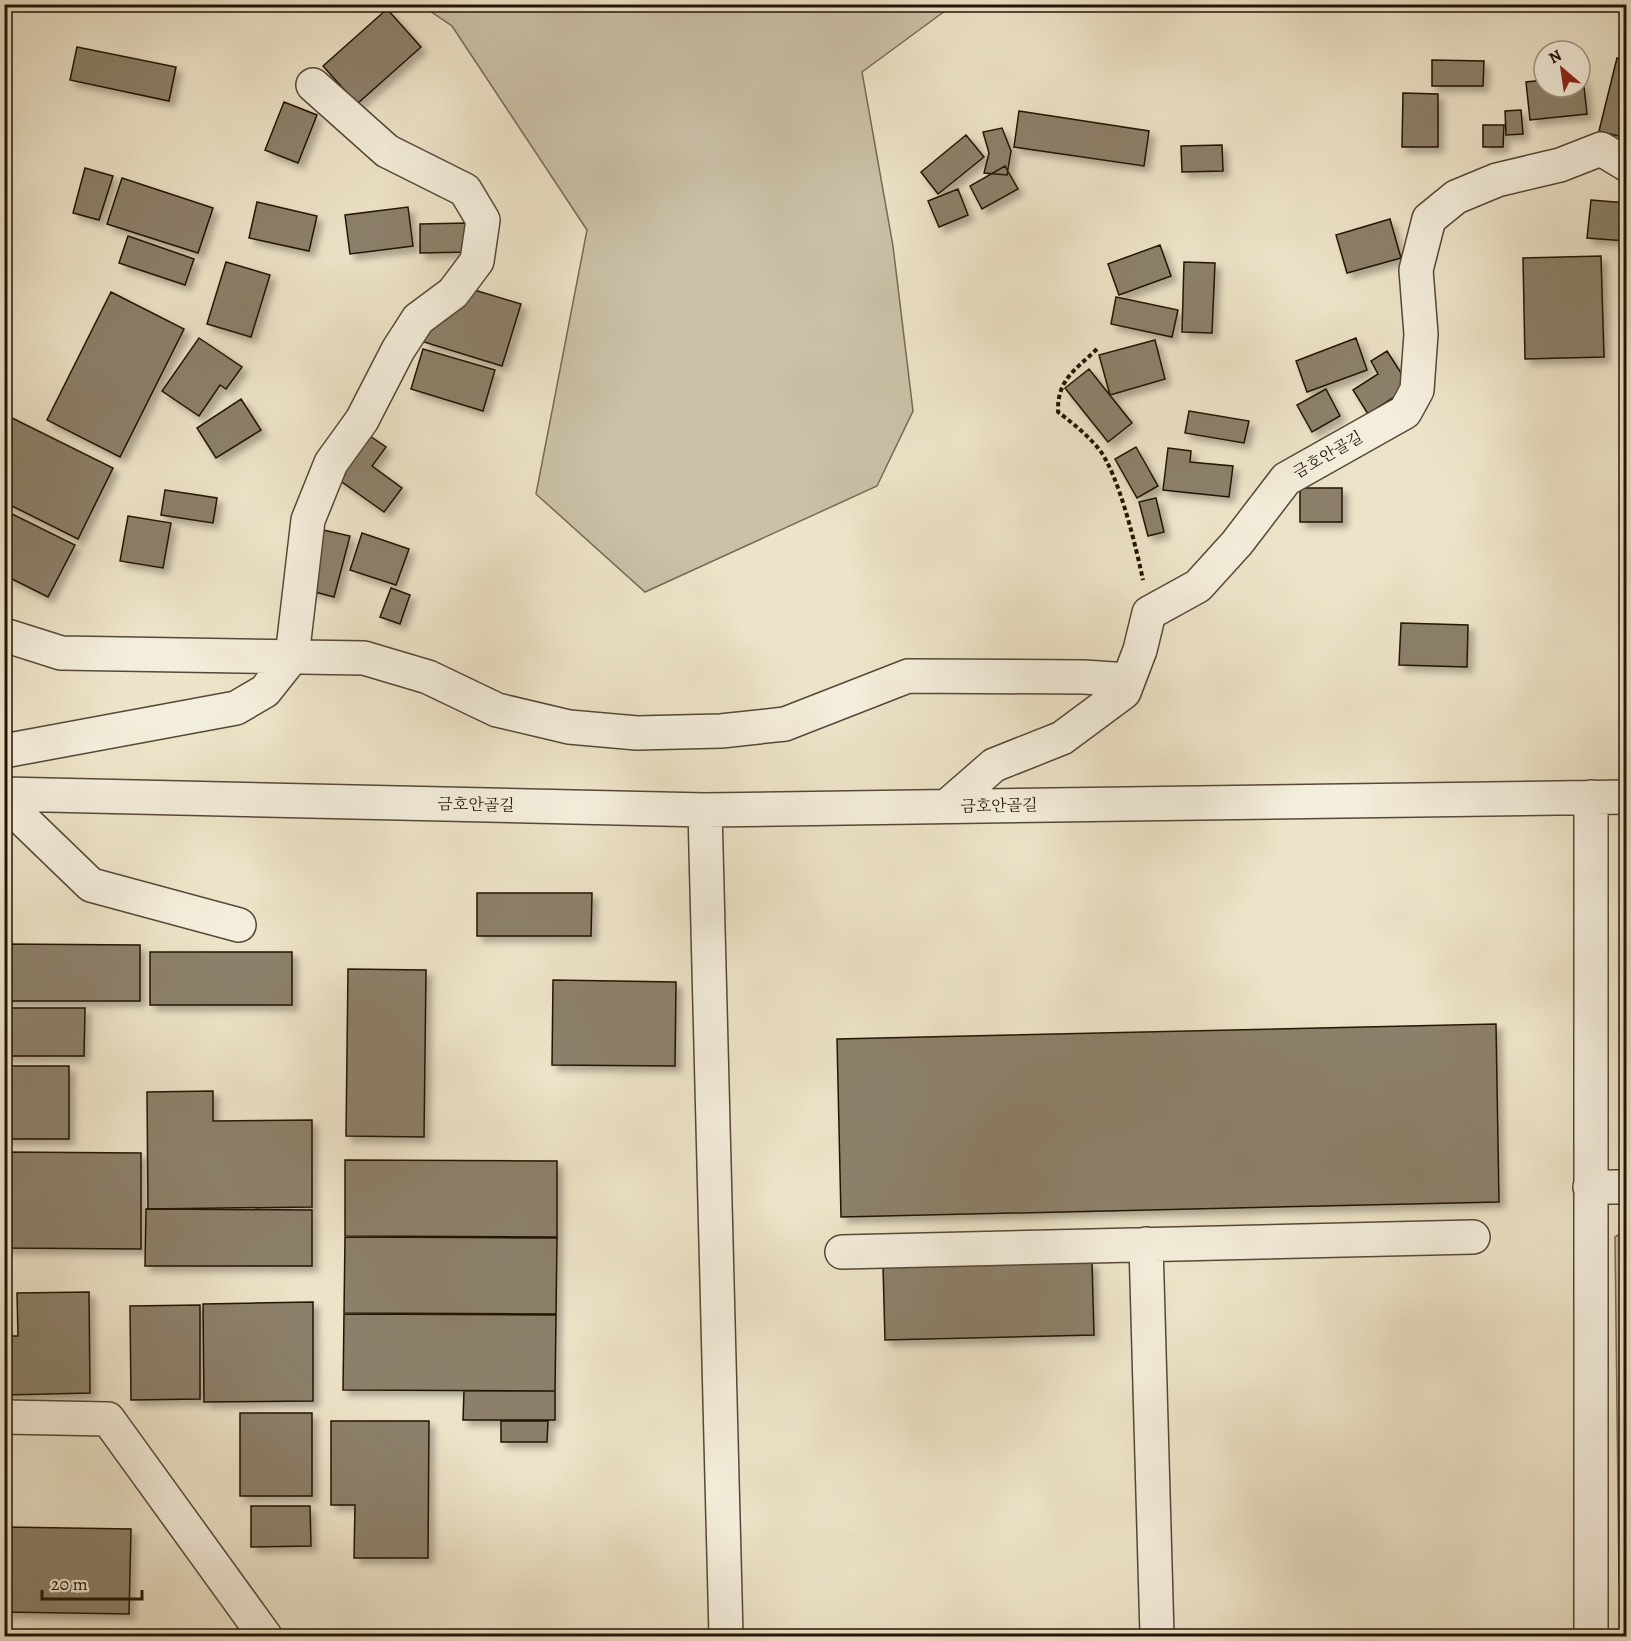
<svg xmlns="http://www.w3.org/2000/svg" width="1631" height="1641" viewBox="0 0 1631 1641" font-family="Alegreya,'Noto Serif KR',serif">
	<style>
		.green { fill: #cac0a7; stroke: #766a56; stroke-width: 1.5 }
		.building { fill: #8c806b; stroke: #221406; stroke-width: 1.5; filter: url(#shadow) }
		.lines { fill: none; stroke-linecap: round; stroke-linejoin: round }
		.minor-casing { stroke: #554836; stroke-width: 36 }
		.path { stroke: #221406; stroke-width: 4; stroke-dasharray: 4.5 3; stroke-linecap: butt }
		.minor { stroke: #f3eddb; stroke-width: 33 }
		.labels { text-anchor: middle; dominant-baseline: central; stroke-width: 6; stroke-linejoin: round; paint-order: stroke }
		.street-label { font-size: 16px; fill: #221406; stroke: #f3eddb }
	</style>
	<defs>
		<filter id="shadow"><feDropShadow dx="5.5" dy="5.5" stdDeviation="3" flood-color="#0004"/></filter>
	</defs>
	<rect width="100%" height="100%" fill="#ede3c8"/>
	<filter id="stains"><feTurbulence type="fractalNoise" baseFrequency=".00333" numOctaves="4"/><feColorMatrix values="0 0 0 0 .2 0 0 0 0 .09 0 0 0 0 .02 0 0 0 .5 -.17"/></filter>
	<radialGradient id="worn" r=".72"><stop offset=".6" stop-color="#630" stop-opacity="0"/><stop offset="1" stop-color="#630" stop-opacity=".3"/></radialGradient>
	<path class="green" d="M421,5H953L862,72L893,246L913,411L877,486L645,592L536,494L587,230L452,26Z
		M1626,1230V1591L1619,1582L1615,1237Z"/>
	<path class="building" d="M387,9L421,47L357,104L323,66Z
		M77,47L176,67L169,101L70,80Z
		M1617,58L1626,60V138L1599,131Z
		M1432,60L1484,61L1483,86H1432Z
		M1580,77H1583L1587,114L1530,120L1526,82L1544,80V87H1580Z
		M1403,93L1438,94V147H1402Z
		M284,102L317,115L298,163L265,150Z
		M1521,110L1523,134L1506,135L1505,111Z
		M1019,111L1149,131L1144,166L1014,147Z
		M1483,125H1504L1503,147H1483Z
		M1002,128L1011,151L1007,175L984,173L989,153L983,132Z
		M966,135L984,157L938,194L921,172Z
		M1222,145L1223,171L1182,172L1181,146Z
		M1005,166L1018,189L982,209L970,186Z
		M85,168L113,176L99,220L73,213Z
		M122,178L213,208L198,253L107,224Z
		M958,189L968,215L939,227L928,201Z
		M1591,200L1626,203V241L1587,238Z
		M257,202L317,216L309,251L249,238Z
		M408,207L413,246L350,254L345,215Z
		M1390,219L1401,258L1347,273L1336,235Z
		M467,223V252L420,253V224Z
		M128,236L194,259L185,285L119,263Z
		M1160,245L1171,276L1119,295L1108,264Z
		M1601,256L1604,357L1525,359L1523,258Z
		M226,262L270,275L251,337L207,324Z
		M1184,262L1215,263L1212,333L1182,332Z
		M461,286L521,304L502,366L424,342L430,321Z
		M111,292L184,329L120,457L47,420Z
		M1116,297L1178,310L1172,337L1111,324Z
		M199,338L242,367L226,389L220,385L199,416L162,391Z
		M1356,338L1367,370L1307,392L1296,361Z
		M1155,340L1165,379L1110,395L1099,355Z
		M423,349L495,370L483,411L411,389Z
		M1387,351L1410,387L1368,414L1353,390L1378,374L1371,361Z
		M1089,369L1132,423L1108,442L1065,388Z
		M1326,389L1340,416L1312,432L1297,405Z
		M241,399L261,430L216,458L197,428Z
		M1189,411L1249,421L1244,443L1185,433Z
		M4,414L113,468L78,539L4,502Z
		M367,434L386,447L372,466L402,488L384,512L335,477Z
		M1136,447L1158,486L1137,498L1115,459Z
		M1168,448L1191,451L1190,462L1233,466L1229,497L1163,490Z
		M1300,488H1342V522H1300Z
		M165,490L217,498L213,523L161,515Z
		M1156,498L1164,532L1148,536L1139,502Z
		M4,510L75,545L48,597L4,575Z
		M128,516L171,523L163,568L120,561Z
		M319,529L350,536L334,597L304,589Z
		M362,533L409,549L396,585L350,570Z
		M391,588L410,595L400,624L380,617Z
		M1401,623L1468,625L1467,667L1399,665Z
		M477,893H592L591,936H477Z
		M1622,894H1626V960H1621Z
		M4,944L140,945V1001H4Z
		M150,952H292V1005H150Z
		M348,969L426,970L424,1137L346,1136Z
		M553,980L676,982L675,1066L552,1065Z
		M4,1008H85L84,1056H4Z
		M1496,1024L1499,1202L841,1217L837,1039Z
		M4,1066H69V1139H4Z
		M213,1091V1121L312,1120V1207L148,1209L147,1092Z
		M4,1152L141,1153V1249L4,1248Z
		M345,1160L557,1161V1237L345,1236Z
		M146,1209L312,1210V1266H145Z
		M345,1237L557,1238L556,1314L344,1313Z
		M1092,1262L1094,1335L885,1340L883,1267Z
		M89,1292L90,1393L4,1395V1336H18L17,1293Z
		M313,1302V1401L204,1402L203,1304Z
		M200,1305V1399L131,1400L130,1306Z
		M344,1314L556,1315L555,1391L343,1390Z
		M464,1391H555V1420H463Z
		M240,1413H312V1496H240Z
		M331,1421H429L428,1558H354L355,1505H331Z
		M501,1421H548L547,1442H501Z
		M251,1506H310L311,1546L251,1547Z
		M4,1527L131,1529L129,1614L4,1612Z"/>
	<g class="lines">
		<defs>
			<path id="minor" d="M4,635L61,653L364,658L428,677L497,710L569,727L637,733L721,731L785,724L908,676L1084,677L1128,680
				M4,751L236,708L265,691L292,657L308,520L331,463L362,420L398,350L418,319L453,293L477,261L483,220L465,190L387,151L313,85
				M4,794L705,810L1626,797
				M4,801L91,885L239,925
				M947,806L994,765L1062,738L1124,692L1140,650L1149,613L1198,586L1237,543L1286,479L1405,412L1417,390L1421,334L1416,270L1429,219L1456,197L1497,180L1560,165L1601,149L1626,164
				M705,810L726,1636
				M1590,1187H1626
				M1146,1244L1157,1636
				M842,1252L1473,1237
				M4,1417L108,1419L265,1636
				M1591,1636V797"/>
		</defs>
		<use href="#minor" class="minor-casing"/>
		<path class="path" d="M1097,349C1075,370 1057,380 1058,412C1073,423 1087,435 1099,449C1119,475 1136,547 1143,580"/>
		<use href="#minor" class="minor"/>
	</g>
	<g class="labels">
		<g class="street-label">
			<text transform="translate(1328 455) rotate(-30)">금호안골길</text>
			<text transform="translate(476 805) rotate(1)">금호안골길</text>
			<text transform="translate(999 806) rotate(-1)">금호안골길</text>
		</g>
	</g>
	<rect width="1631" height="1641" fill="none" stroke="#ede3c8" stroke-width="24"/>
	<rect x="6" y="6" width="1619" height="1629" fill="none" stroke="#221406" stroke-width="3"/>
	<rect x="12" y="12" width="1607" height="1617" fill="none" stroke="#221406" stroke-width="1.5"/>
	<g transform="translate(1562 69) rotate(331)"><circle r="28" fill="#f3eddb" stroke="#9f9686" stroke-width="1.5"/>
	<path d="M0-4.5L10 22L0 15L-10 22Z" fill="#8f2418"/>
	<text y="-9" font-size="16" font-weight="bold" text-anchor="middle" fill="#221406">N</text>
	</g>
	<path d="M42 1590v9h100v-9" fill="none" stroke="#221406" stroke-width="3"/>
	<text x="51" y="1590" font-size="18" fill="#221406" stroke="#f3eddb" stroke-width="4.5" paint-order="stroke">20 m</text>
	<rect width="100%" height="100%" filter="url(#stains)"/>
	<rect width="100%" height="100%" fill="url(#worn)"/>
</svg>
